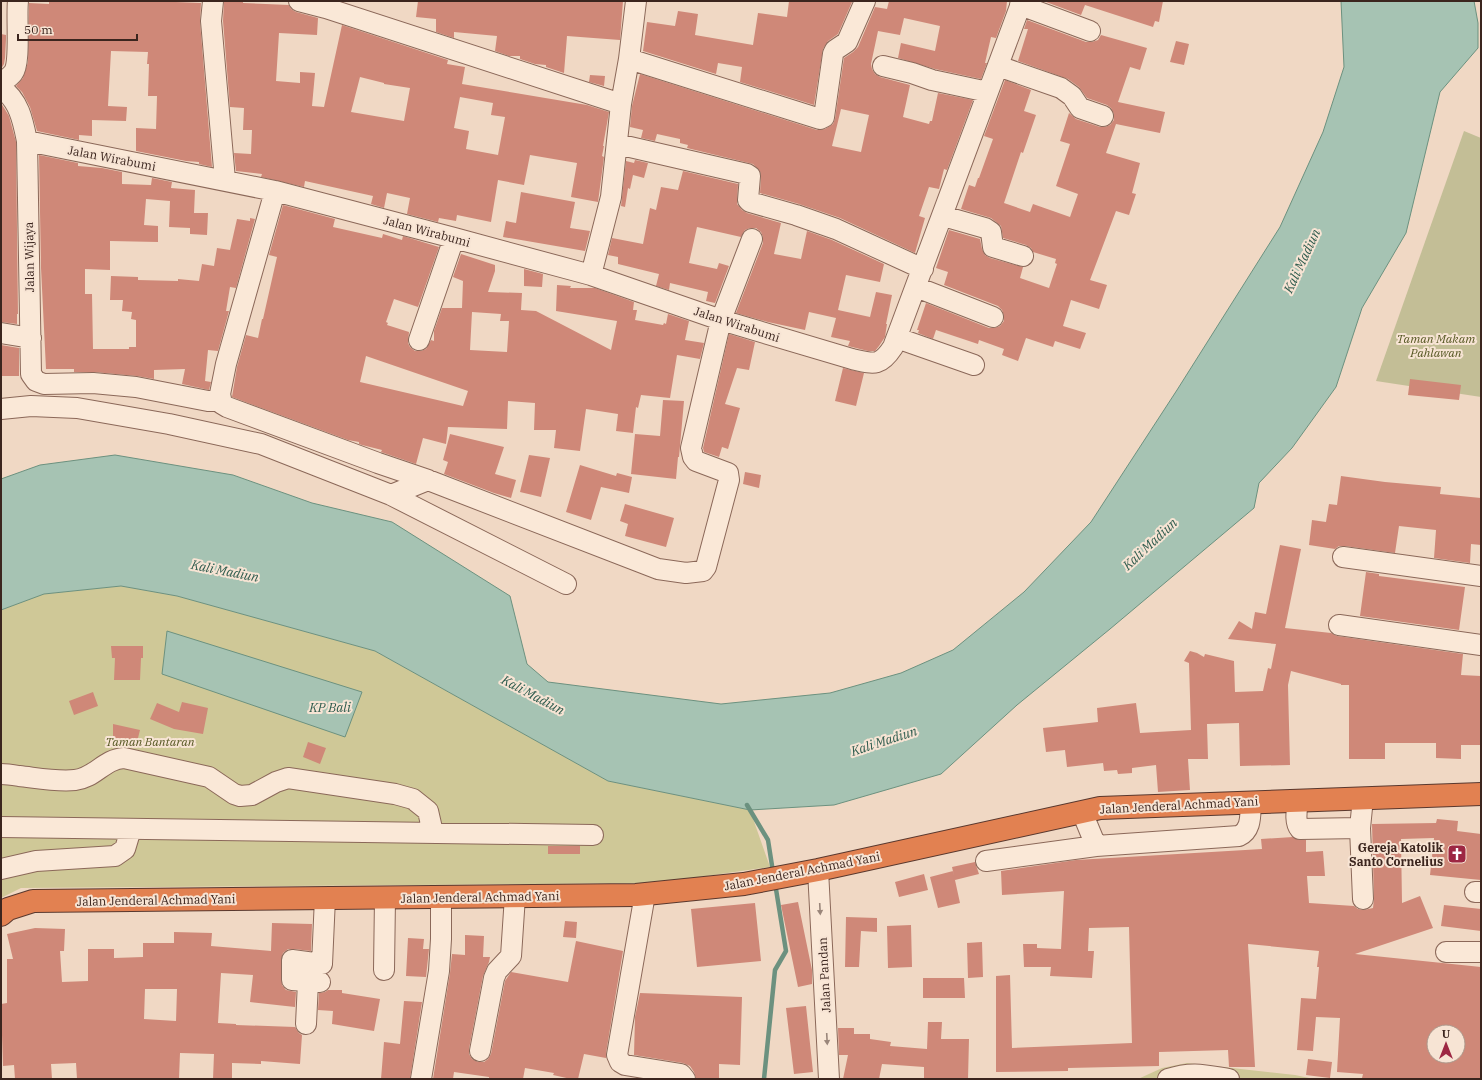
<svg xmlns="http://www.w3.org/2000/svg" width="1482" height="1080" viewBox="0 0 1482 1080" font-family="'IBM Plex Serif',serif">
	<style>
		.green { fill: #cfc897 }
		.cemetery { fill: #c3be96 }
		.water { fill: #a6c3b3; stroke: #6c917f }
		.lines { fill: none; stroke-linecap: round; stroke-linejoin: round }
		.stream { stroke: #6c917f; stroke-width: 4.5 }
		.building { fill: #cf8878; fill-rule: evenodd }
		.minor-casing { stroke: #8b6859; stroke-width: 22 }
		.highway-casing { stroke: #59382e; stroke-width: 24 }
		.minor { stroke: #fae8d7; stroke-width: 20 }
		.highway { stroke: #e28151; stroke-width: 22 }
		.oneway { fill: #9a867a }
		.labels { text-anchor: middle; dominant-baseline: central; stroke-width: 4; stroke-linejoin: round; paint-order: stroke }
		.street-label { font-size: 12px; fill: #3b251e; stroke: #f7e4d4 }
		.park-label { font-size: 12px; font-style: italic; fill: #575824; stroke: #f7e4d4 }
		.poi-label { font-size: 12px; font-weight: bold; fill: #3b251e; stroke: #f7e4d4; text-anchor: end }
		.water-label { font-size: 13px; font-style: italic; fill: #2d5b4d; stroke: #f7e4d4 }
	</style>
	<rect width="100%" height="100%" fill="#f0d8c4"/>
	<path class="green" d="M121,586L177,596L375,651L608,781L750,810L770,867L658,883L21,888L1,898V610L43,594Z
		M1187,1063L1295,1075L1314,1079H1138L1162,1068Z"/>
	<path class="cemetery" d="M1464,131L1481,138V397L1376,381Z"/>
	<path class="water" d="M1341,1H1474L1478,23V48L1440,92L1406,233L1362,308L1336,387L1292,448L1259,483L1254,508L1110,629L1017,705L941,774L834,805L750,810L608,781L375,651L177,596L121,586L44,594L1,610V479L40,465L115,455L233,475L312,503L392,522L510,596L527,664L548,682L721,704L830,693L901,673L953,650L1024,592L1091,522L1177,390L1280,227L1323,132L1344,67Z
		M167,631L362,692L345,737L162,674Z"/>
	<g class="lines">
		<path class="stream" d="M747,805L768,840L773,872
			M764,1079L775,970L786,951L775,883"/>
	</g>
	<path class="building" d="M49,1H176V2L201,3L200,22L212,167L199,164V162L186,161L136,151V128L156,129L157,96H148L149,64H147L148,52L111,51L108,106L127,107L126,121L92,120V136L79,135V140L37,131L30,107L22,92L16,86L23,78L28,62L29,3L49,4Z
		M224,1H243V3L289,5L291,9L296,12L318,18L317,35L279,33L276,81L300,83V72L315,73L312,106L324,107L342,25L448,60L447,64L465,67L462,84L587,105L609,112L603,146H604L602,156L604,157L598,202L571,197L577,163L530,155L524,185L498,180L491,222L457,215L456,221L439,218L438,222L407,214L410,198L387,193L384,208L371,204L373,196L305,181L304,187L261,177L262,174L236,171L234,153L251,154L252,130H243L244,108L230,107L223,21ZM360,77L384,83V84L410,88L404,121L351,112ZM460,97L493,103L491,115L505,117L498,155L466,149L469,131L454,128Z
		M418,1H623L620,40L567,36L564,73L546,67V65L535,64L520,59V56H509L495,51L497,36L454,32V38L436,32V19L416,17Z
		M789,1L852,2L838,34L828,41L823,49L814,105L740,82L742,67L718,63L716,74L643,51L647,22L675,26L678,11L698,14L695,35L753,45L758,13L787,17Z
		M889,1H1007L1006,11L996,38L991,37L985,63H987L981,79L935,69L898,58L901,43L935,51L940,26L904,18L900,35L878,31L871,64L872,69L875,74L880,77L910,85L903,117L929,124L930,121H932L938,93L973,100L947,170L944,169L939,189L929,187L919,216L925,218L915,253L840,218L799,204L760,193L761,177L760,171L753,164L687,148L688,145L680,143V139L657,134L655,141L641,138L643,130L630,127L632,106L640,74L817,130L825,129L833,124L835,119L844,58L853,52L858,47L875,7L887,9ZM841,109L869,115L861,152L832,146Z
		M1046,1H1163L1159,22L1155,21L1153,27L1085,5L1081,15L1046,2Z
		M1027,20L1086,42H1092L1098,40L1101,35L1147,48L1140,70L1130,67L1118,102L1165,112L1160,133L1116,124L1106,153L1140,163L1132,193L1136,194L1129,215L1116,211L1090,280L1107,285L1099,309L1071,300L1063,326L1086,333L1080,349L1055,341L1053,347L1026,338L1018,361L1002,355L1004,349L979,340L978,344L936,330L933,339L918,333L919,330H917L926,303L989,328H994L1000,326L1004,321V316L1002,310L998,306L944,285L948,272L936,268L949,230L980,239L982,249L985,255L990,258L1023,267L1020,278L1049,288L1057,264L1055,263L1056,259L1033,252L1031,248L1026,245L1003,238L1001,226L991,218L961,209L969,185L975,187L978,178H979L993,139L984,136L1005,80L1031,90L1024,111L1036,115L1023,153L1021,152L1004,203L1030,212L1033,204L1070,217L1078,194L1056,186L1070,144L1060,141L1069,113L1076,119L1100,127H1105L1110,125L1114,120V114L1111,108L1107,105L1087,98L1079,87L1068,79L1018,61L1028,29H1024Z
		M1,34L6,35V39L5,58L4,64L1,69Z
		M1176,41L1189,44L1184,65L1170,62Z
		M590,75L605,76L604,86L589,82Z
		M1,103L9,116L16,142L18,314H17V324L1,322Z
		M39,155L78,163V166L102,168L122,172V184L151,185L152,178L172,182L171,188L195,190L194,213H208L207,235L190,234V228L169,227L170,201L146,199L144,225L158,226V242L110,241V270L85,269V294H92L93,349H129V347H136V320L131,319L132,312L122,311L123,300H110L111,276L138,277V280L178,281V279L199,281L202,264L214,266L217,248L230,250L237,219L250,221V218L255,219L236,288L230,287L226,311H229L218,351L208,350L205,381L211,382L209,390L182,384L185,369L154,370V379L137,376L94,372H74V369H46L41,268Z
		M635,160L648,163L644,178L633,175L630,189L628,188L625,207L621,206L626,161L634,163Z
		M683,171L738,184L737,204L742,210L747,213L781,223L774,254L801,259L807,231L832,240L884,264L880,282L846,275L838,310L870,317L876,292L892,295L886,324H887L885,337L879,346L875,351H868L848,346L850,341L831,337L836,318L809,312L805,330L768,322L736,313L763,243V237L761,232L756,228H750L745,230L741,237L697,227L689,263L717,269L719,263L729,266L715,303L706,301L708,292L670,283L669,290L656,286L659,274L618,264V257L608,255L612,238L643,244L650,208L656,210L661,187L678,190Z
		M521,192L575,202L570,228L590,231L585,251L503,237L506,221L516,223Z
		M283,205L335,219L333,227L382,238L383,234L402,240L403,236L439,247L418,307L394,299L386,322L388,323L387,325L409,332L408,343L410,347L415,351H421L426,349L431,340L434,341V331L442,308H462L463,281L453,277L461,254L495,265V271L488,292L522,293L521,310L536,311L611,350L617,321L556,311L557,285L571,286L570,288H595L634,302L633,310H637L635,320L663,325L664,323L666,324L668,314L689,321L685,340L704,343L700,359L677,355L670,398L641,395L638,408L636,407L633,433L616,431L618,414L586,409L580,451L554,448L556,430H534L535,403L508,401L507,429L448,427L446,444L423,438L416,464L381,452L382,450L362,445L359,444V442L348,440L232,397L237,367L246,335L258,338L262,319H263L277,257L269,255ZM472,312L501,314L500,321H509L507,352L470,350ZM366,356L468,391L463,406L360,382Z
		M524,269L543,274L542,287L524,286Z
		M729,334L755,342L749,370L737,368L725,404L740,408L728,449L722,447L719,457L704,452L703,448Z
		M1,345L19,348V376H1Z
		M843,368L864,373L856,406L835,401Z
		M1410,379L1461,385L1459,400L1408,395Z
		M663,400L684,401L679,457H678L676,479L631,474L635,434L660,436Z
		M450,434L504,447L495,474L516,480L511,498L494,493L444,474L448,462L443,460Z
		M529,455L550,458L541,497L520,492Z
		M580,465L616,476L617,473L632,477L629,493L601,487L591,520L566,512Z
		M745,472L761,475L759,488L743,484Z
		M1341,476L1385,482L1441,487L1440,494L1481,498V545L1471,544L1470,563L1434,558L1436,530L1399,526L1395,553L1345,546H1339L1335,549L1309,545L1312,520L1326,522L1329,504L1337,505Z
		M625,504L674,518L666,547L625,536L628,524L620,521Z
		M1280,545L1301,549L1285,628L1331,633L1337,636L1463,654L1461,675L1481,676V745H1461V759L1436,758V743H1385V759H1349V685H1341V684L1291,671L1288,685L1290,765L1240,766L1239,723L1207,724L1208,759H1188L1190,790L1158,792L1156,765L1132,768V773L1118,774L1117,770L1104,771L1103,763L1067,767L1065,750L1046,752L1043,728L1098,722L1097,708L1136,703L1140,733L1191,730L1189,663L1184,661L1190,651L1197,653L1204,657L1205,654L1234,661L1235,692L1263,691L1268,668L1271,669L1276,644L1228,639L1239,621L1252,629L1255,612L1266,614Z
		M1366,572L1379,574V576L1465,587L1459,630L1360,616Z
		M111,646H143V658H141L140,680H114L115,658H112Z
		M93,692L98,706L74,715L69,701Z
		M182,702L208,708L203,734L174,729L150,719L157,703L179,712Z
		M113,724L140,730L136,746L113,740Z
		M308,742L326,748L320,764L303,757Z
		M1437,819L1458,821L1457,831L1481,834V880L1430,875L1434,838L1401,839L1402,903L1420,896L1433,928L1355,954L1481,967V1079H1375L1362,1078L1363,1074L1337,1072L1340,1018L1316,1017L1313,1051L1297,1050L1301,998L1316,999L1319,967H1317L1319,951L1248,944L1255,1067H1229L1228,1050L1159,1052V1066L1068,1068V1071L996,1072V976L1010,975L1012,1048L1132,1043L1129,927L1089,928L1088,951H1094L1092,978L1050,976L1051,967H1024L1023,944H1037V948L1061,949L1064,891L1002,895L1001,871L1076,860L1262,849L1261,839L1293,837L1300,840H1306V852L1323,851L1325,876H1307L1309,903L1354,906L1358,909L1364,910L1373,908L1374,899L1372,824L1436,823ZM1434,1032H1458V1056H1434Z
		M548,846H580V854H548Z
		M975,862L979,874L955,880L952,867Z
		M953,871L960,903L938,908L930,877Z
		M924,874L928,890L899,897L895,882Z
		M798,902L812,970V984L798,987L781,905Z
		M755,903L761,961L697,967L691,909Z
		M1444,905L1481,909V931L1441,926Z
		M846,917L877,918V932L861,931L859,967H845Z
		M565,921L577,922L576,938L563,937Z
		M272,923L312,924L311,951L294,949H288L283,953L281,960L282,985L286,990L296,992L295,1007L250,1002L253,975L221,973L218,1023L236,1024V1025L295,1027L299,1033L302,1035L300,1064L261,1061V1064L232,1063V1079H213L214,1054L180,1053L179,1079H77L76,1063L51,1064L52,1079H15L14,1065L3,1066L1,1004L7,1003V959H13L7,934L35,928L65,929L64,951H60L62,982L88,981V949H114V958L143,957V943H174V932L212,933L211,946L271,951ZM145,989H177L176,1021L144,1019Z
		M911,925L912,967L888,968L887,926Z
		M465,935L484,936L483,957H490L489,962L483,976L469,1049V1054L472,1059L478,1062H484L488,1059L491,1054L505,981L511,972L568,982L576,941L623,951L606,1053V1058L584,1054L578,1079H571L553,1075L554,1073L525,1068L523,1079H489V1077L454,1072L453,1079H433L450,973L452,954L465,955Z
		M408,938L424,939L423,949H429L426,977L406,976Z
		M982,942L983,977L968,978L967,943Z
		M923,978H964L965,998H923Z
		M328,990H342V993L380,999L374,1031L332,1024L333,1011L318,1010L319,993L325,992Z
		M640,993L742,997L740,1065L719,1064V1079H696L694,1072L690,1066L683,1063L634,1055L635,1017Z
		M404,1001L422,1002L410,1079H381L384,1042L400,1044Z
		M806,1006L813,1072L794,1074L786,1008Z
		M928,1022H942L941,1039H969L968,1079H924V1067L882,1064L879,1079H843L848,1055H839L838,1028H854V1034H870V1039L891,1042L890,1046L927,1049Z
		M1308,1059L1332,1062L1330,1078L1306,1075Z"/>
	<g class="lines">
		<defs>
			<path id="minor" d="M213,1L211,21L225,180
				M299,1L326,8L621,104
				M1020,5L1090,31
				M629,59L820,119L824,117L833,54L835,50L847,42L865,1
				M883,66L912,73L932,80L988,92
				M998,66L1061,88L1072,96L1080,108L1103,116
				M1,83C5,80 10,77 13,73C21,63 16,17 18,1
				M1,88C19,100 23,121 27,141L275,191L454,238L591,275L721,320L852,359C874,364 880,367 893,347L1022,1
				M27,141L31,374L36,381L44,384L93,383L136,387L208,401H221
				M617,144L747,174L750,176L748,200L750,202L796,215L836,229L923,269
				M275,191L226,364L220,394L222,404L227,407L378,463L428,480L658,569L686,573L703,571L706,567L729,480L728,473L696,461L693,457L691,448L721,320L752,239
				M943,216L985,228L991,232L993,247L1023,256
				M591,275L611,197L621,104L629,59L636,1
				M916,287L993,317
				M1,333L31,338
				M897,338L974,365
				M419,340L454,238
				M1,409L31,406L77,408L169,424L261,444L391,495L428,480
				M391,495L566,584
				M1343,557L1481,576
				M1339,625L1481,645
				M1,774C7,774 13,775 19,776C37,778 57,782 75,780C95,778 104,759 124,758L209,777L234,794L240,796L252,795L276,782L288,778L395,794L413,799L428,811L433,833
				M1363,798L1360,828L1363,899
				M1298,800C1297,809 1294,822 1300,829L1360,828
				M1082,812L1096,846L1239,836C1252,830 1250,815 1251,802
				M1,827L593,835
				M986,861L1096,846
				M1,869L36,861L115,856L125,849L131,829
				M818,870L829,1079
				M1475,892H1481
				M645,894L617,1055L620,1062L625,1065L681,1074L685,1079
				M1446,952H1481
				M384,970L385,898
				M320,982L292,980V960L322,964L325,898
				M306,1024L308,982
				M480,1051L494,978L497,971L511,956L515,896
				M421,1079L439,971L441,939V897
				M1168,1079C1192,1071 1205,1075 1229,1079"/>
			<path id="highway" d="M1,915L8,909L33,901L636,895L744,884L818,870L1100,808L1481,794"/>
		</defs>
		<use href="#minor" class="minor-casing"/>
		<use href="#highway" class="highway-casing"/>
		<use href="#minor" class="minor"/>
		<use href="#highway" class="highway"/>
	</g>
	<defs><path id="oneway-solid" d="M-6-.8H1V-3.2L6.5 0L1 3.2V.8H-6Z"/></defs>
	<g class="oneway">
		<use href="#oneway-solid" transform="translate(820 909) rotate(87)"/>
		<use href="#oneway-solid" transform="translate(827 1039) rotate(87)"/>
	</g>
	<defs>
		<symbol id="church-square" viewBox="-11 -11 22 22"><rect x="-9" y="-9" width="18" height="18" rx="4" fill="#9d2743" stroke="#f7e4d4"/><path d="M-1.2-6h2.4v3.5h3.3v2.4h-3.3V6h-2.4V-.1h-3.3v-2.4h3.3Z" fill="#fff"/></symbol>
	</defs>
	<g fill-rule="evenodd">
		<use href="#church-square" x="1446" y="843" width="22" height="22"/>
	</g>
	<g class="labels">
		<g class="street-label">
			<text transform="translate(112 158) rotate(11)">Jalan Wirabumi</text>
			<text transform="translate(427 231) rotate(15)">Jalan Wirabumi</text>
			<text transform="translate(29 257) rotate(-91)">Jalan Wijaya</text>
			<text transform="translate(737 324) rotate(18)">Jalan Wirabumi</text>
			<text transform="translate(1179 805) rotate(-3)">Jalan Jenderal Achmad Yani</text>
			<text transform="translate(802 871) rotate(-11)">Jalan Jenderal Achmad Yani</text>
			<text transform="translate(480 897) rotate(-1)">Jalan Jenderal Achmad Yani</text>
			<text transform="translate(156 900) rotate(-1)">Jalan Jenderal Achmad Yani</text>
			<text transform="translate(824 975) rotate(-93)">Jalan Pandan</text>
		</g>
		<g class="park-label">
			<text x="1436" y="338">Taman Makam<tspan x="1436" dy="14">Pahlawan</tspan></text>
			<text x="150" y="741">Taman Bantaran</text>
		</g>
		<g class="poi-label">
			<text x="1443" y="847">Gereja Katolik<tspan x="1443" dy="14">Santo Cornelius</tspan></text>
		</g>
		<g class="water-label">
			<text transform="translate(1302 261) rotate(-65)">Kali Madiun</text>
			<text transform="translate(1150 544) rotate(-43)">Kali Madiun</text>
			<text transform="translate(225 571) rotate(11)">Kali Madiun</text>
			<text transform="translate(533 695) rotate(28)">Kali Madiun</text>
			<text x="330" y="707">KP Bali</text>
			<text transform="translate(884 741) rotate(-18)">Kali Madiun</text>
		</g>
	</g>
	<rect width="1482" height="1080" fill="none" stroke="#3b251e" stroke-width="4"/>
	<g transform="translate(1446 1044)"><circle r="19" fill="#f7e4d4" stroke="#ac988b"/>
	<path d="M0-3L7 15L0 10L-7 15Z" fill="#9d2743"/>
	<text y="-6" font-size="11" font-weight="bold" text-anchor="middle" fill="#3b251e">U</text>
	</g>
	<path d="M18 34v6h119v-6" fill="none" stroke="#3b251e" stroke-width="2"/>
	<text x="24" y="34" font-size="12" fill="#3b251e" stroke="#f7e4d4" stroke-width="3" paint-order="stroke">50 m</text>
</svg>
